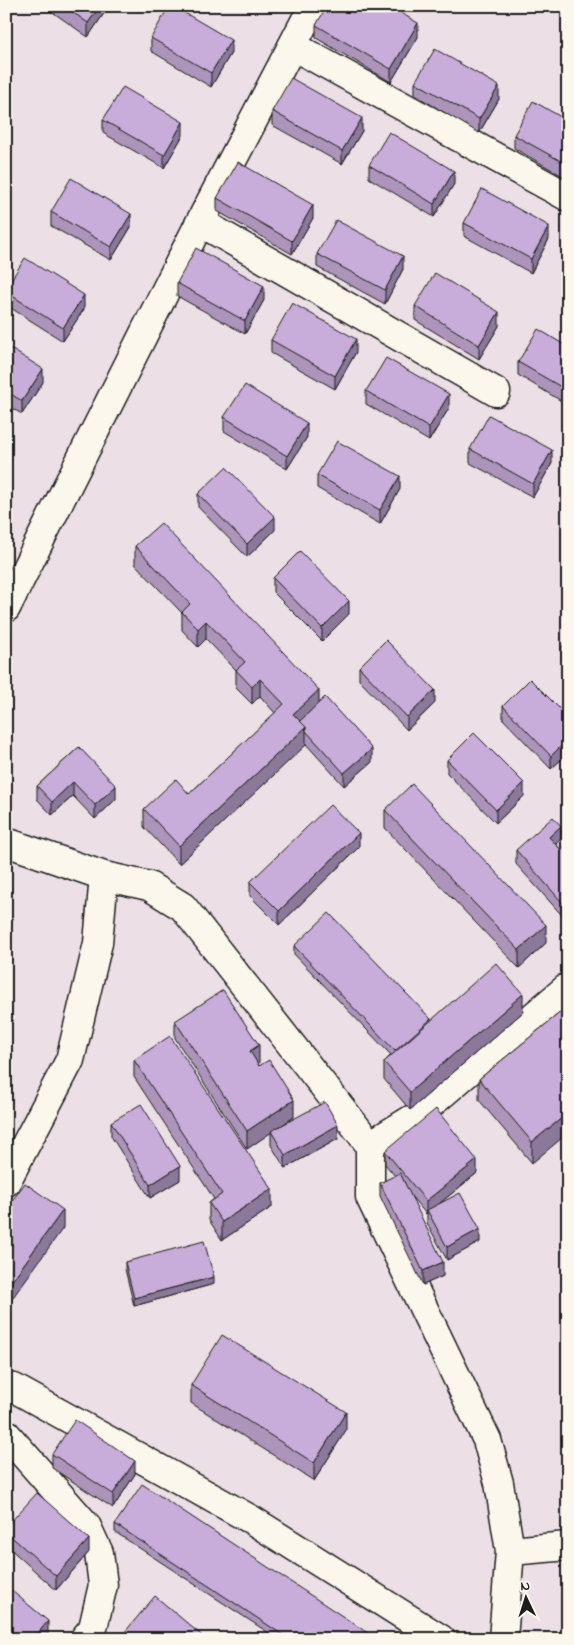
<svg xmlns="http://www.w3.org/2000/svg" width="574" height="1645" viewBox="0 0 574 1645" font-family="'Indie Flower',sans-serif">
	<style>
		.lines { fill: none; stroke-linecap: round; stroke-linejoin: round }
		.minor-casing { stroke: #1c1c1c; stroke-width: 31 }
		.minor { stroke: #fbf7ec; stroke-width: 28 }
		.wall { fill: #ac94bb; stroke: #1c1c1c }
		.shaded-wall { fill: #8c7898; stroke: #1c1c1c }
		.building { fill: #c8acd9; stroke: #1c1c1c }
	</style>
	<rect width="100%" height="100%" fill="#ece0e6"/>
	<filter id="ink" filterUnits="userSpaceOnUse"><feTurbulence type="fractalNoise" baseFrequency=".02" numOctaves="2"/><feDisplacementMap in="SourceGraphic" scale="10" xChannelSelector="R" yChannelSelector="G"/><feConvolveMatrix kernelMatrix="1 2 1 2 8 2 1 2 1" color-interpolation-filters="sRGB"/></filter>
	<g filter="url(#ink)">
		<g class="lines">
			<defs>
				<path id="minor" d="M293,46L568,197
					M200,222L496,392
					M6,608L198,226L313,6
					M6,842L104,876L149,886L183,907L370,1145V1197L487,1440L499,1483L510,1551L503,1639
					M370,1145L414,1118L568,987
					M6,1182L70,1060L98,943L104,876
					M6,1387L14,1388L252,1520L441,1639
					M6,1434L86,1525L99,1553L103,1585L93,1628L84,1639
					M510,1551L568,1546"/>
			</defs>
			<use href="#minor" class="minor-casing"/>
			<use href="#minor" class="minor"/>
		</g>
		<path class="wall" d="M51,6H109L88,37L51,11Z
			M316,25L418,37L391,82L316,38Z
			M151,38L231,53L211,87L151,51Z
			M568,45V66L564,64V51Z
			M415,82L499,99L479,133L415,95Z
			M272,111L362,131L342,164L272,125Z
			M103,120L183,135L164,168L103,133Z
			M568,121V179L514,148V135Z
			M369,165L454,184L434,217L369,178Z
			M217,198L313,218L292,254L217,211Z
			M51,212L131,227L111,260L51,226Z
			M464,223L549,239L531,273L464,236Z
			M317,254L403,269L385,304L317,267Z
			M177,283L264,300L245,334L177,296Z
			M6,288L84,309L63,341L6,305Z
			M415,306L499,326L479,359L415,320Z
			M271,340L356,352L335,389L271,353Z
			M6,346L43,382L22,414L6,405Z
			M568,347V405L518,375V362Z
			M366,391L449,408L429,441L366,404Z
			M224,417L307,437L287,469L224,431Z
			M470,449L552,463L533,497L470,463Z
			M317,475L400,489L380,524L317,488Z
			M198,494L275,530L247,557L198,507Z
			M135,546L319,704L372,762L344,786L306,744L179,864L144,827V809L189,794L275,713L260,696L252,704L236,688V670L206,639L198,647L182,630V613L135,564Z
			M273,578L349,614L322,641L273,592Z
			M568,640V666L562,660V646Z
			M359,667L435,703L407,730L359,680Z
			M503,706L568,717V753L551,769L503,719Z
			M79,747L116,799L95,819L73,796L52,815L37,799V786Z
			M447,760L524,796L496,823L447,773Z
			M385,810L546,943L519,968L385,828Z
			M561,839L556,844L561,850L568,844V922L516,864V850Z
			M359,847L279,925L250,896V882Z
			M294,946L431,1020L523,1012L410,1110L384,1079V1062L391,1055L294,954Z
			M568,1006L532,1163L479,1100V1079Z
			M175,1021L259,1063L258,1064L294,1117L282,1125L338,1139L285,1168L271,1145V1132L247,1149L175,1038Z
			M134,1060L272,1207L222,1240L209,1220V1203L214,1199L134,1077Z
			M111,1122L180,1180L150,1198L111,1136Z
			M385,1151L477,1173L440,1203L480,1242L447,1260L427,1223V1213L426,1214L411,1196L443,1276L423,1285L380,1196V1183L395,1176L385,1164Z
			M125,1262L214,1284L134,1306L125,1269Z
			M191,1385L346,1430L314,1481L191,1403Z
			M564,1434H568V1502L564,1448Z
			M52,1454L135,1474L113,1508L52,1468Z
			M115,1524L377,1639H278L115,1532Z
			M6,1527L89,1552L56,1590L6,1545Z"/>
		<path class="shaded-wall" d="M100,6H109L88,37V23Z
			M418,23V37L391,82V69Z
			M231,40V53L211,87V73Z
			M499,86V99L479,133V119Z
			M362,118V131L342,164V151Z
			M183,122V135L164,168V155Z
			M454,171V184L434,217V204Z
			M313,205V218L292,254V241Z
			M131,214V227L111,260V247Z
			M549,226V239L531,273V259Z
			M403,256V269L385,304V290Z
			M264,286V300L245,334V321Z
			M84,295V309L63,341V328Z
			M499,312V326L479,359V345Z
			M356,339V352L335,389V376Z
			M43,369V382L22,414V401Z
			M449,394V408L429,441V428Z
			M307,423V437L287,469V456Z
			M552,450V463L533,497V484Z
			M400,476V489L380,524V510Z
			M275,517V530L247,557V544Z
			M349,601V614L322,641V628Z
			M206,621V639L198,647V629Z
			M260,679V696L252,704V687Z
			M319,690V708L300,725L293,714Z
			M435,690V703L407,730V717Z
			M306,727V745L179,864V846Z
			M568,739V753L551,769V756Z
			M372,749V762L344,786V773Z
			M73,782V796L52,815V802Z
			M524,783V796L496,823V810Z
			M116,786V799L95,819V805Z
			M561,826V839L549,850V837Z
			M359,833V847L279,925V911Z
			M546,925V943L519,968V950Z
			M523,994V1012L410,1110V1092Z
			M259,1045V1063L250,1069V1051Z
			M294,1100V1117L247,1149V1131Z
			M568,1113V1133L532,1163V1142Z
			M338,1125V1139L285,1168V1155Z
			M477,1160V1173L429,1212L427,1210V1213L426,1214V1201Z
			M180,1166V1180L150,1198V1185Z
			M272,1189V1207L222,1240V1222Z
			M63,1210V1228L6,1307V1289Z
			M480,1229V1242L447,1260V1247Z
			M443,1262V1276L423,1285V1271Z
			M214,1277V1284L134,1306V1298Z
			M346,1412V1430L314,1481V1463Z
			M135,1461V1474L113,1508V1494Z
			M89,1539V1552L56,1590V1576Z
			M48,1621V1634L44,1639H33Z"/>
		<path class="building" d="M64,6H100L88,23Z
			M169,6H173L231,40L211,73L151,38Z
			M327,6H389L418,23L391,69L316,25Z
			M568,45V53L564,51Z
			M435,49L499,86L479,119L415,82Z
			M291,78L362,118L342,151L272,111Z
			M123,87L183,122L164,155L103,120Z
			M533,101L568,121V165L514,135Z
			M389,132L454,171L434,204L369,165Z
			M238,162L313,205L292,241L217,198Z
			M71,178L131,214L111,247L51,212Z
			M482,189L549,226L531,259L464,223Z
			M336,220L403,256L385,290L317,254Z
			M196,248L264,286L245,321L177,283Z
			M25,258L84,295L63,328L6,292V288Z
			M435,273L499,312L479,345L415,306Z
			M292,303L356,339L335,376L271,340Z
			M538,329L568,347V391L518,362Z
			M6,346L43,369L22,401L6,391Z
			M386,358L449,394L429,428L366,391Z
			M245,385L307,423L287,456L224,417Z
			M489,415L552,450L533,484L470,449Z
			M337,441L400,476L380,510L317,475Z
			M226,467L275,517L247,544L198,494Z
			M161,523L319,690L293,714L306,727L179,846L144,809L176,779L189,794L284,704L260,679L252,687L236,670L245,662L206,621L198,629L182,612L190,604L135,546Z
			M300,551L349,601L322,628L273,578Z
			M386,640L435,690L407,717L359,667Z
			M568,640V652L562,646Z
			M530,679L568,717V739L551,756L503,706Z
			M325,697L372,749L344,773L306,731V727L300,721Z
			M474,733L524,783L496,810L447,760Z
			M79,747L116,786L95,805L73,782L52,802L37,786Z
			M412,784L546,925L519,950L385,810Z
			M330,805L359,833L279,911L250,882Z
			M553,817L561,826L549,837L561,850L568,844V909L516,850Z
			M329,913L431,1019L395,1051L294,946Z
			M496,963L523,994L410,1092L384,1062Z
			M223,990L259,1045L250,1051L259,1066L269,1060L294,1100L247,1131L175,1021Z
			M568,1006V1113L532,1142L479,1079Z
			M170,1036L272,1189L222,1222L209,1203L222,1194L134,1060Z
			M325,1102L338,1125L285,1155L271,1131Z
			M141,1104L180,1166L150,1185L111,1122Z
			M436,1109L477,1160L426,1201L385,1151Z
			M400,1173L443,1262L423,1271L380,1183Z
			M25,1183L63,1210L6,1289V1209Z
			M460,1193L480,1229L447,1247L427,1210Z
			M204,1241L214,1277L134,1298L125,1262Z
			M222,1335L346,1412L314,1463L191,1385Z
			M75,1420L135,1461L113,1494L52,1454Z
			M564,1434H568V1488Z
			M142,1484L377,1639H289L115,1524Z
			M37,1493L89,1539L56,1576L6,1532V1527Z
			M6,1586L48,1621L33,1639H6Z
			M155,1596L206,1639H119Z"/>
	</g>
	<rect width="574" height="1645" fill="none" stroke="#fbf7ec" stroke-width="25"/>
	<rect x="12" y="12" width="549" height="1620" fill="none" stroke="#1c1c1c" stroke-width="2" filter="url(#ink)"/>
	<g transform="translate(526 1598) rotate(356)" stroke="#fbf7ec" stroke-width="4" paint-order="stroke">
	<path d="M0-4L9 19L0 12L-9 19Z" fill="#1c1c1c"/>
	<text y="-8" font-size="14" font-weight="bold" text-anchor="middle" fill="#1c1c1c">N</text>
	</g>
</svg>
